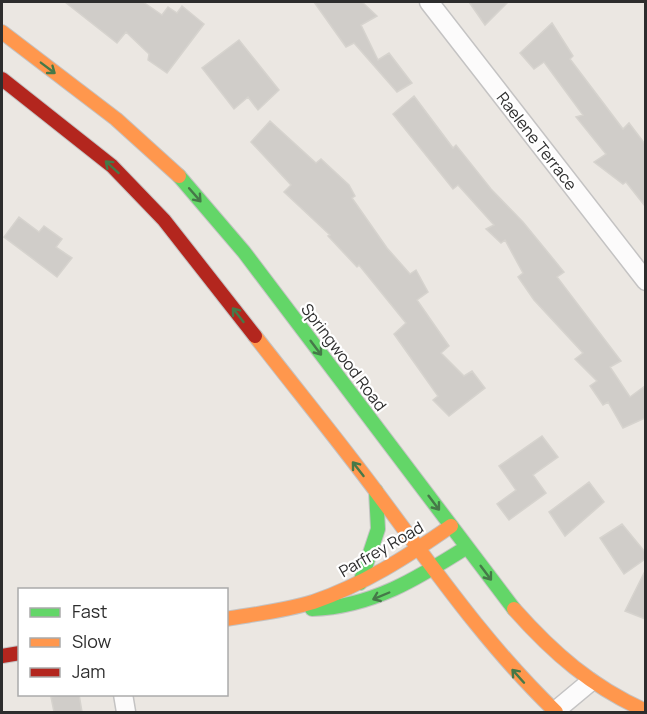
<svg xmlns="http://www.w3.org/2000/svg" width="647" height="714" viewBox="0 0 647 714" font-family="Manrope,sans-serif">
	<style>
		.building { fill: #d0cdc9; stroke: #d6d3ce; stroke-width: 1.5 }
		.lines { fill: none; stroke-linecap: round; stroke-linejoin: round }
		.street-casing { stroke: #c4c3c3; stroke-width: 21 }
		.fast-casing { stroke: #c4c3c3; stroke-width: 16 }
		.slow-casing { stroke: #c4c3c3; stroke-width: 16 }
		.jam-casing { stroke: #c4c3c3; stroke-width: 16 }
		.street { stroke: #fcfbfb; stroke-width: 18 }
		.fast { stroke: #63d668; stroke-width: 14 }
		.slow { stroke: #ff974d; stroke-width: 14 }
		.jam { stroke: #b3261e; stroke-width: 14 }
		.oneway { stroke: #457948 }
		.labels { text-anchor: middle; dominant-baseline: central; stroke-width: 4.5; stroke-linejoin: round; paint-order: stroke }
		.street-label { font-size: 16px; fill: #2d2d2d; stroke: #fff }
	</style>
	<rect width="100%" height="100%" fill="#ebe7e2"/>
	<path class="building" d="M65,2H143L162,15L168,7L177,13L182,6L204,24L167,73L148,60L149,54L126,32L117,43Z
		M314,2H362L377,16L361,25L378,60L389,53L412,83L397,92L354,43L346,47Z
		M469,2H508L485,25Z
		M552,23L573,56L570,59L623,129L629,123L645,144V206L626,182L623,184L594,162L606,154L576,117L583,115L544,62L534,69L520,53Z
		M239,40L279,90L258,110L248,97L234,109L202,68Z
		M414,96L453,148L456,145L491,189L523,222L564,272L557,277L621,361L610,367L630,397L645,386V418L623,428L608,402L603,405L590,386L597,381L575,359L583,353L534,300L518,277L523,273L505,240L501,243L486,229L494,225L458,185L453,189L393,114Z
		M270,121L316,163L321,159L349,185L355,196L352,198L387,248L410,274L416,270L428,292L417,300L449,346L441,353L464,376L472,371L485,388L449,416L433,400L438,396L394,334L406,323L359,265L357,267L328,236L330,235L284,192L291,185L251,142Z
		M19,217L39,232L44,226L62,239L56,247L72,258L57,277L4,237Z
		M542,436L558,457L533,475L546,493L509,520L497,504L516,490L499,466Z
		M589,482L604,502L565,536L549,512Z
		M622,524L645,552V559L624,574L600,538Z
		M645,571V619L625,611Z
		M67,694H79L82,712H54L51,697Z"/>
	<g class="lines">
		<defs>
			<path id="street" d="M429,2L646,281
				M123,694L126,712
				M554,712L590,682"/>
			<path id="fast" d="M179,176L244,252L514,609
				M360,583L378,529L376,491
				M312,609C372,607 418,578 467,547"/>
			<path id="slow" d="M2,32L116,119L179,176
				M255,336C296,389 338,440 378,494C434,569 488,647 556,712
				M514,609C553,653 592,687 646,711
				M226,619C255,614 284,611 313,602C363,585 408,556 451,526"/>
			<path id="jam" d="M2,79L112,166L164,220L255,336
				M2,656L20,653"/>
		</defs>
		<use href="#street" class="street-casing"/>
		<use href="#fast" class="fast-casing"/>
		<use href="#slow" class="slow-casing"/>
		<use href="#jam" class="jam-casing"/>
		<use href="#street" class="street"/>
		<use href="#fast" class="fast"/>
		<use href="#slow" class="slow"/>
		<use href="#jam" class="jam"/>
	</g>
	<defs><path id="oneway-shaft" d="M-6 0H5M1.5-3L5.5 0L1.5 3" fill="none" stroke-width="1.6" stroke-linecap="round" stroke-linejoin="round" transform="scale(1.5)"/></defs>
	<g class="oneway">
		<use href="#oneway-shaft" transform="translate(48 68) rotate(37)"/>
		<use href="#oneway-shaft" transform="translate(112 167) rotate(-138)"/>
		<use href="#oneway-shaft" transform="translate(195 195) rotate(49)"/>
		<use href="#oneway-shaft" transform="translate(238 315) rotate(-128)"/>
		<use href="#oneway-shaft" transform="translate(316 348) rotate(53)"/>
		<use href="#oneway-shaft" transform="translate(358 469) rotate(-128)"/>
		<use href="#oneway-shaft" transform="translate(434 503) rotate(53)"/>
		<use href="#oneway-shaft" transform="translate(486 573) rotate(53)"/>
		<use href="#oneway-shaft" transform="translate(381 596) rotate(157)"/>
		<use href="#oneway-shaft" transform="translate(518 676) rotate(-132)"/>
	</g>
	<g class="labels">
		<g class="street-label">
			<text transform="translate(537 141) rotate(52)">Raelene Terrace</text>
			<text transform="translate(344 357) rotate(53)">Springwood Road</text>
			<text transform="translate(381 549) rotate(-30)">Parfrey Road</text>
		</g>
	</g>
	<rect width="647" height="714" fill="none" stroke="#2d2d2d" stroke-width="6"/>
	<rect x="18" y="588" width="210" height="108" fill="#ffffff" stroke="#ababab" stroke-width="1.5"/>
	<rect x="30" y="608" width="30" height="9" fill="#63d668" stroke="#ababab" stroke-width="1.5"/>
	<text x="72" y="618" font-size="18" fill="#2d2d2d">Fast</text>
	<rect x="30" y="638" width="30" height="9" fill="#ff974d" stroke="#ababab" stroke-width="1.5"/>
	<text x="72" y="648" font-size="18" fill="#2d2d2d">Slow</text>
	<rect x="30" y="668" width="30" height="9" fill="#b3261e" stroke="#ababab" stroke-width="1.5"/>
	<text x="72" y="678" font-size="18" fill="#2d2d2d">Jam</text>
</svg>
